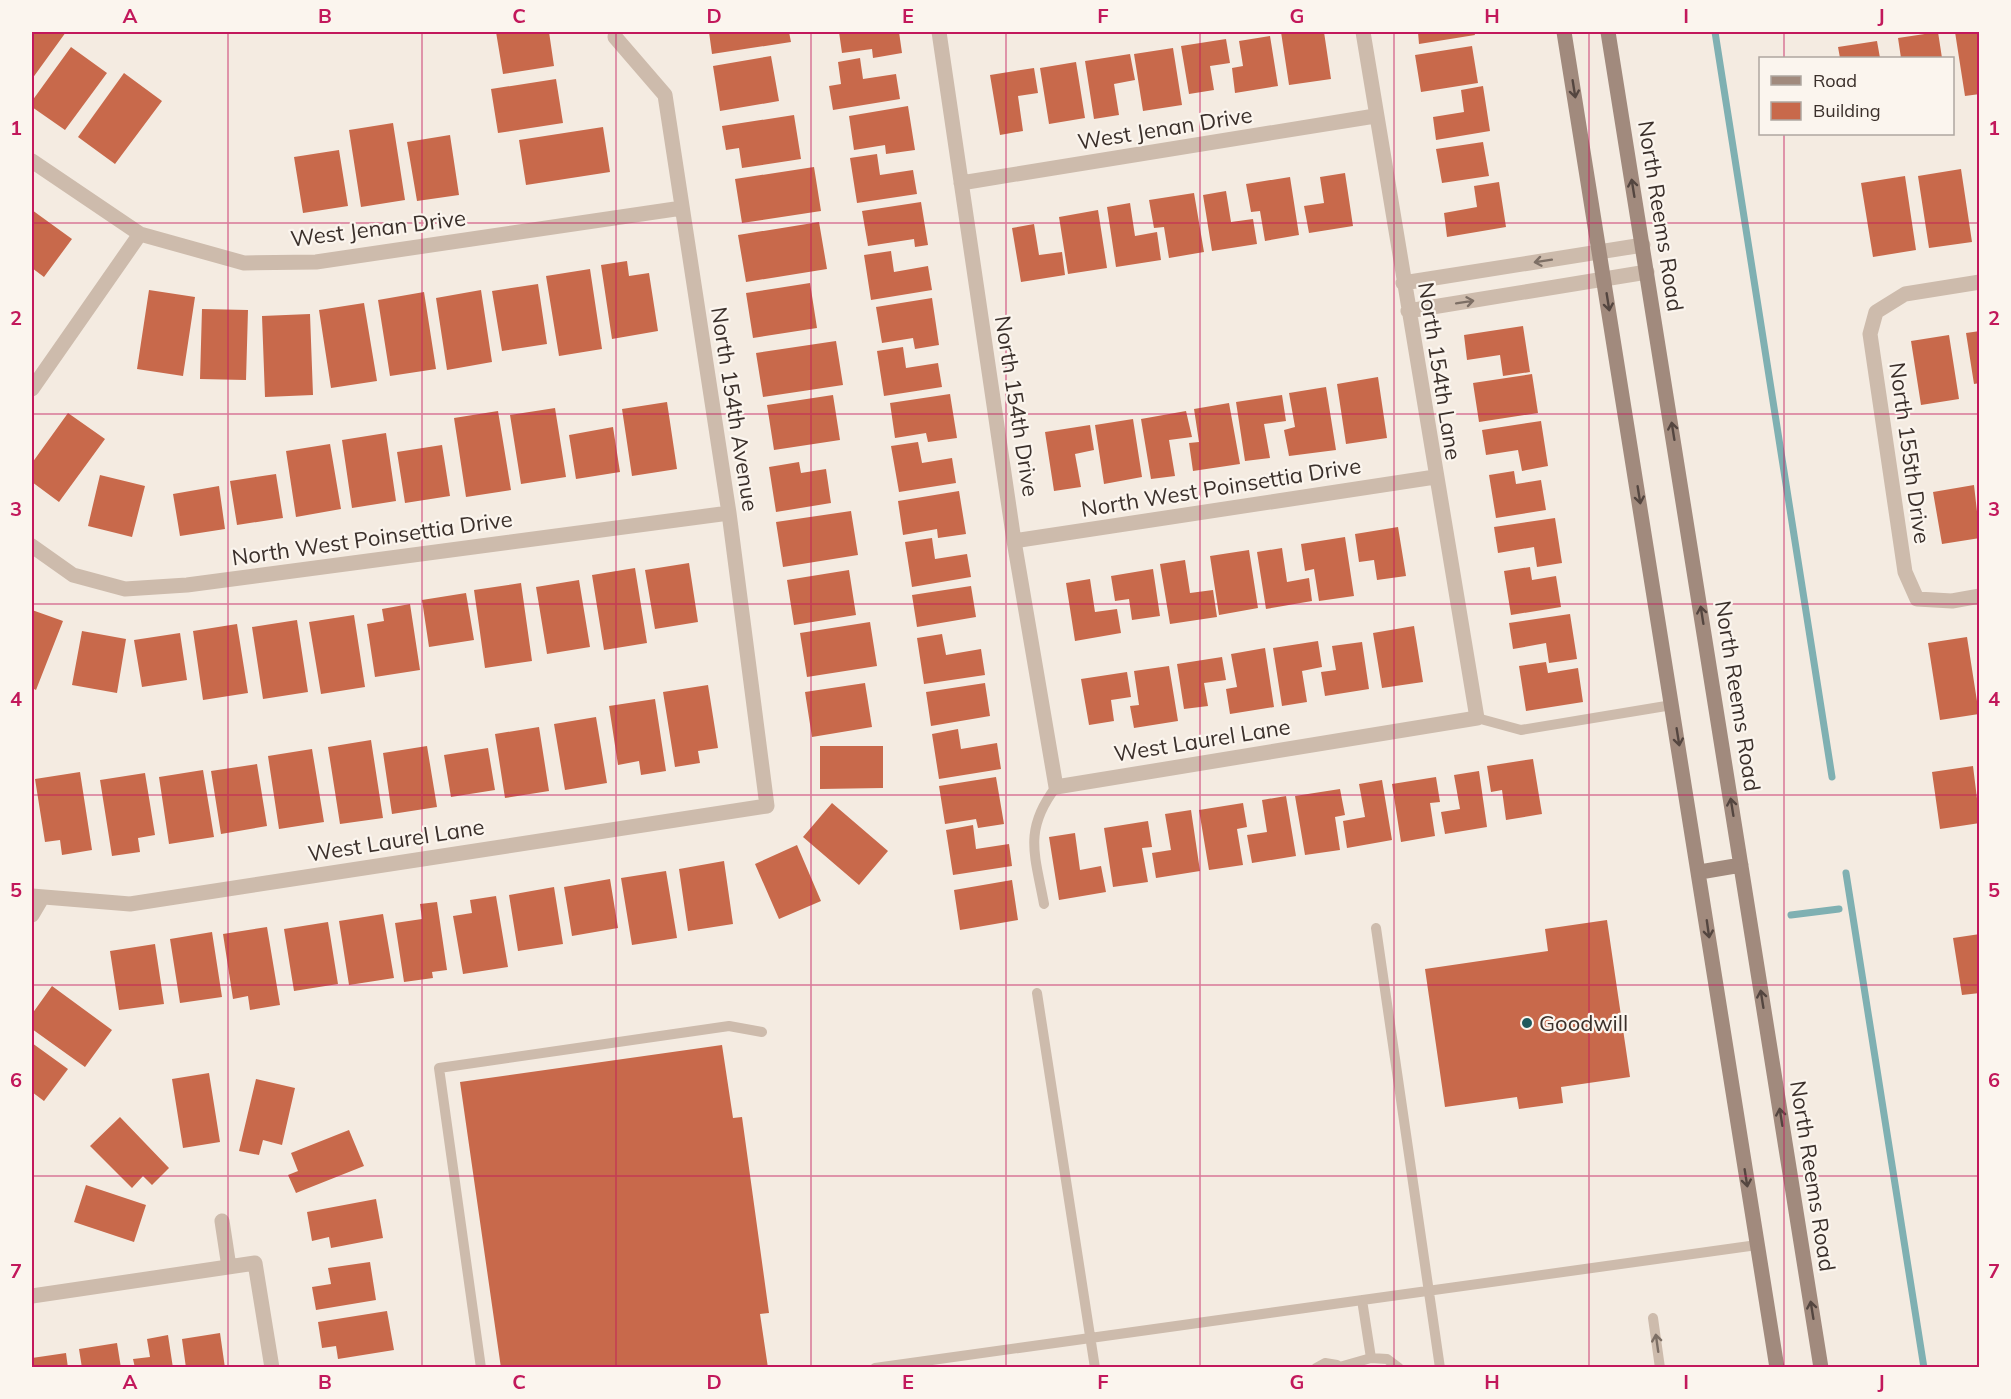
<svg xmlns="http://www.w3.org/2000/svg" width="2011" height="1399" viewBox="0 0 2011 1399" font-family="Mulish,sans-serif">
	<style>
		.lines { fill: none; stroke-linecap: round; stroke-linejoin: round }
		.stream { stroke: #7fb0b2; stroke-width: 7 }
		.building { fill: #c8694b }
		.lane { stroke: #cdbbac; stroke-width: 10 }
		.street { stroke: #cdbbac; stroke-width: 15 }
		.secondary { stroke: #a18a7d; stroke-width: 15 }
		.oneway { stroke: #544640 }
		.oneway2 { stroke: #7d6f65 }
		.grid { fill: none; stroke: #c2185b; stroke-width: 1.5; stroke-opacity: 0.55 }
		.poi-dot { fill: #1f5a5e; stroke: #fbf5ee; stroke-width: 2 }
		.labels { text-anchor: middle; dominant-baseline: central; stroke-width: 4.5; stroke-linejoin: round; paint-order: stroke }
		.street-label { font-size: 22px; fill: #3b302b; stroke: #fbf5ee }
		.poi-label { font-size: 22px; fill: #3b302b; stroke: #fbf5ee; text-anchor: start }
		.neatline { fill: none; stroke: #c2185b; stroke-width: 2 }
		.grid-label { font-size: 20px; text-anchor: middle; font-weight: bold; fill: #c2185b }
	</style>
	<rect width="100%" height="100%" fill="#f4ebe1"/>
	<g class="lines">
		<path class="stream" d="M1715,32L1832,777
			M1846,873L1924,1368
			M1791,915L1839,909"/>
	</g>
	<path class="building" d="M32,32H66L32,79Z
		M496,32H549L554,66L503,74Z
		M709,32H789L791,42L712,54Z
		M839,32H899L902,53L873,58L872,49L842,53Z
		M1281,32H1324L1331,79L1289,85Z
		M1418,32H1474L1475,35L1419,44Z
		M1938,32L1942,58H1901L1898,38Z
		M1955,32H1980V94L1965,96Z
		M1270,36L1278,86L1235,93L1232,68L1243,66L1239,41Z
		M1226,39L1230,63L1210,66L1214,90L1189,94L1181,46Z
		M1877,41L1880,58H1840L1838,47Z
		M1472,46L1478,83L1421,92L1415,55Z
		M71,47L107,73L65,130L32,107V101Z
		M1173,48L1182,105L1143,111L1134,54Z
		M1130,54L1135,80L1114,84L1119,115L1094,119L1085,61Z
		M771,56L779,101L720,111L713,66Z
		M860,58L863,79L896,74L900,99L833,110L829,86L841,84L838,62Z
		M1076,62L1085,118L1049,124L1040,68Z
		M1034,68L1038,93L1018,96L1023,131L1000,135L990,75Z
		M124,73L162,101L115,164L78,137Z
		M556,79L563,123L498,133L491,89Z
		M1483,86L1490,131L1436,140L1433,117L1464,112L1461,90Z
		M908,106L915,150L886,154L885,145L854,150L849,116Z
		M794,115L801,159L742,168L739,148L726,150L722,126Z
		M393,123L405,200L361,207L349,130Z
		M603,127L610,172L526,185L519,140Z
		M450,135L459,195L417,201L407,142Z
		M1483,142L1489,176L1442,183L1436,149Z
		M339,150L348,206L303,213L294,157Z
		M877,154L880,175L913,170L917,194L857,203L850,158Z
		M814,167L821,211L742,223L735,179Z
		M1961,169L1972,242L1929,248L1918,176Z
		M1345,173L1353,226L1309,233L1304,206L1324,203L1320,177Z
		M1905,176L1916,250L1873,257L1861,183Z
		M1290,177L1299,235L1265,241L1260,211L1251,212L1246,184Z
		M1499,182L1506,227L1447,237L1444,213L1477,207L1474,186Z
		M1226,191L1231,222L1253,219L1257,244L1212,251L1203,195Z
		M1194,193L1204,252L1169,258L1164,227L1154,228L1149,200Z
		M921,202L928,245L915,247L914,239L868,246L862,211Z
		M1130,203L1135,236L1157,232L1161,260L1116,267L1107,207Z
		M32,210L72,239L44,277L32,268Z
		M1098,210L1107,268L1068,274L1059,217Z
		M819,222L827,269L746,282L738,235Z
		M1034,224L1039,255L1062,252L1065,275L1021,282L1012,228Z
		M891,251L894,272L928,266L932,290L871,300L864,255Z
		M627,261L629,276L649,273L658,331L612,339L601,265Z
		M590,269L602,349L559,356L546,276Z
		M810,283L817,328L753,338L746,293Z
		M538,284L547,344L502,351L492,291Z
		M149,290L195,297L183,376L137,369Z
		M481,290L492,362L447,370L436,298Z
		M424,292L436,369L390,376L378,300Z
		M932,298L939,345L915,349L913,338L882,343L876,307Z
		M364,303L377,381L331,388L319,310Z
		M202,309L248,310L246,380L200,379Z
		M310,314L313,395L265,397L262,316Z
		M1523,326L1530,372L1503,376L1500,355L1467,360L1464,335Z
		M1980,331V383L1974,384L1966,333Z
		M1949,335L1959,399L1921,405L1911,341Z
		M836,341L843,385L763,397L756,353Z
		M903,347L906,368L938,363L942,387L884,396L877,351Z
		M1532,374L1538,413L1479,422L1473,383Z
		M1378,377L1387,438L1346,444L1337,384Z
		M1326,387L1336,450L1289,456L1284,430L1295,427L1289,393Z
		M950,394L957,438L928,442L926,433L895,438L890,403Z
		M833,395L840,440L774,450L767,405Z
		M1282,395L1286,421L1264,424L1270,458L1245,461L1236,402Z
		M667,402L677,469L632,476L622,409Z
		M1229,403L1240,464L1193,471L1189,443L1199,442L1194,409Z
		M555,408L566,477L521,484L510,415Z
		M498,411L511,490L466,497L454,418Z
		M1186,411L1192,437L1169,440L1175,476L1151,479L1141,419Z
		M68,413L105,439L59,502L32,482V463Z
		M1133,419L1142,477L1104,484L1095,425Z
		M1541,421L1548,466L1522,471L1518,450L1486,455L1482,430Z
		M1090,425L1094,450L1075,454L1081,487L1054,491L1045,432Z
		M613,427L620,472L576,479L569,435Z
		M386,433L396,501L352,508L342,440Z
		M918,442L922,463L952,458L956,483L899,492L891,446Z
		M330,444L341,509L296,517L286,451Z
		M442,445L450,496L405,503L397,452Z
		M799,462L801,473L826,469L831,503L776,512L769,467Z
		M1514,471L1516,484L1541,480L1546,510L1496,518L1489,475Z
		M276,474L283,518L237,525L230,481Z
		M100,475L145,486L132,537L88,526Z
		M1974,485L1980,538L1942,544L1933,492Z
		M219,486L225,529L180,536L173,494Z
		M959,491L966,534L938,538L937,529L903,535L898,501Z
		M851,511L858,555L783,567L776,522Z
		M1555,518L1562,563L1537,567L1534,547L1498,553L1494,527Z
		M1398,527L1406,576L1377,580L1374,560L1359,562L1355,534Z
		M1345,537L1354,596L1319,601L1314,569L1305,571L1301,544Z
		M932,538L935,559L967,554L971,577L912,587L905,542Z
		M1282,548L1287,582L1309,578L1312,601L1266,609L1257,552Z
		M1249,550L1258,608L1219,615L1210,556Z
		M1185,560L1190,593L1213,590L1217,617L1170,624L1160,564Z
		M689,563L698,622L655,629L645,570Z
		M1530,567L1532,580L1556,576L1561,607L1511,615L1504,571Z
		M635,568L647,643L604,650L592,575Z
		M1153,569L1160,616L1132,620L1129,599L1115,601L1111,576Z
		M849,570L856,615L794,625L787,580Z
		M1090,579L1095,612L1117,609L1121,633L1075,641L1066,583Z
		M579,580L590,647L547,654L536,587Z
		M521,583L532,661L485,668L474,590Z
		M971,586L976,617L917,627L912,595Z
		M466,593L474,640L429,647L422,600Z
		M410,604L420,670L375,677L367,624L384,621L382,609Z
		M32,610L63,621L36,690L32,688Z
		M1570,614L1577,659L1549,663L1546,643L1513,649L1509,623Z
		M354,615L365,687L321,694L309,622Z
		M297,620L308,692L263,699L252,627Z
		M870,622L877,666L807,677L800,633Z
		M237,624L248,693L203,700L193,631Z
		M1414,626L1423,682L1382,688L1373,633Z
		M82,631L126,639L117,693L72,685Z
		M180,633L187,680L142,687L134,640Z
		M942,634L946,655L981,649L985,675L924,684L917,638Z
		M1967,637L1979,714L1940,720L1928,643Z
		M1318,641L1322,667L1302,671L1307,702L1282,706L1273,648Z
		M1362,642L1369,689L1325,696L1321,672L1336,670L1332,646Z
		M1265,648L1274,707L1230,714L1226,689L1237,687L1231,654Z
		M1222,657L1226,680L1204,683L1208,706L1184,709L1177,664Z
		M1546,662L1548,673L1578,668L1583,702L1526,711L1519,666Z
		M1169,666L1178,721L1134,728L1130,706L1139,705L1134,671Z
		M1127,672L1131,697L1111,700L1114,721L1089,725L1081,679Z
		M865,683L872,727L812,737L805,692Z
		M985,683L990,716L931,726L926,692Z
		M708,685L718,748L698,751L700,763L675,767L663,692Z
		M655,699L666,771L641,775L639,761L618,765L609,706Z
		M596,717L607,783L565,790L554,724Z
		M539,727L549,791L505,798L495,734Z
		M958,729L961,749L997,743L1001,769L939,779L932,734Z
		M371,740L383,818L340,824L328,747Z
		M427,746L437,807L392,814L383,753Z
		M820,746H883V788L820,789Z
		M488,748L495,790L451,797L444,755Z
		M312,749L324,822L279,829L268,756Z
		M1533,759L1542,814L1506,820L1502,790L1491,792L1487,766Z
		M257,764L267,826L221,834L211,771Z
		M1973,766L1980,823L1940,829L1932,772Z
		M203,770L214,837L169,844L159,777Z
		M1479,771L1487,827L1445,834L1441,812L1460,809L1454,775Z
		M80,772L92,850L62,855L60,840L45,842L35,779Z
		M145,773L155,835L138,838L140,852L112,856L100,780Z
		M996,777L1004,824L978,828L976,819L945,824L939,786Z
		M1436,777L1440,802L1430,803L1435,836L1401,842L1392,784Z
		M1382,780L1392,840L1347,848L1343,821L1365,817L1359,784Z
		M1340,789L1345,815L1335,817L1340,850L1305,855L1295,796Z
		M1286,796L1296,856L1252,863L1247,835L1267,832L1262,800Z
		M832,803L888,851L859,885L803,837Z
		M1243,803L1247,827L1237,829L1243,865L1209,870L1199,810Z
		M1191,810L1200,871L1156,878L1152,853L1171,850L1165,814Z
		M1148,821L1152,847L1142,848L1148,882L1113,887L1104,828Z
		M973,825L976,849L1009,844L1012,866L953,875L946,830Z
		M1075,833L1080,870L1101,866L1106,892L1059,900L1049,837Z
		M797,845L821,901L779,919L755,864Z
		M724,861L733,924L688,931L679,869Z
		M666,871L677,938L632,945L621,878Z
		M610,879L618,928L572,936L564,887Z
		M1012,880L1018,920L960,930L954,890Z
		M554,887L563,944L518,951L509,895Z
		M496,896L508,967L463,974L453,916L472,913L470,900Z
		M437,902L447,970L432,972L433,978L404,982L395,923L422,919L420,904Z
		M383,914L394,978L349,985L339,921Z
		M1607,920L1630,1077L1561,1087L1563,1103L1519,1109L1517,1097L1445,1107L1425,969L1548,951L1545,929Z
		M328,922L338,984L294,991L284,929Z
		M267,927L280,1005L250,1010L248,996L233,999L223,934Z
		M212,932L222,997L180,1003L170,939Z
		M1980,934V993L1962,995L1953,938Z
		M155,944L164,1004L119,1010L110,951Z
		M52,986L112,1030L85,1067L32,1029V1014Z
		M32,1043L68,1069L44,1101L32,1092Z
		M722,1045L733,1118L742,1117L769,1313L760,1314L768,1368H501L460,1082Z
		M209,1073L220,1142L183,1148L172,1079Z
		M256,1079L295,1088L282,1145L263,1140L259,1155L239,1151Z
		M120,1117L169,1168L152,1185L143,1176L132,1188L90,1146Z
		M349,1130L364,1166L296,1193L288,1175L298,1171L291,1153Z
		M86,1185L146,1205L134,1242L74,1222Z
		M376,1199L383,1238L331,1248L329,1237L312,1241L307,1212Z
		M370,1262L376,1300L316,1310L312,1287L331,1284L328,1268Z
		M387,1311L394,1350L338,1359L336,1346L322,1348L318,1322Z
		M220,1333L225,1368H186L182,1339Z
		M168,1335L173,1368H135L133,1359L150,1357L147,1339Z
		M117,1343L121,1368H82L79,1349Z
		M66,1353L68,1368H32V1358Z"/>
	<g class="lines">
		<path class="lane" d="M1477,718L1521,730L1672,705
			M1044,904C1035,855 1023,830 1056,787
			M1376,928L1440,1368
			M1037,993L1095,1368
			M1362,1300L1371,1358L1387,1359L1399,1368
			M1653,1318L1660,1368
			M481,1368L439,1068L729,1026L762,1032
			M875,1368L1757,1245
			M1316,1368L1325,1363L1337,1365
			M1336,1368L1371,1358"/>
		<path class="street" d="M939,32L1014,541L1056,787L1477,718L1363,32
			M32,161L140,234L244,263L316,262L682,208
			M961,183L1375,116
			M1980,282L1905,294L1876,312L1870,334L1905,572L1917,599L1952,601L1980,596
			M1403,283L1643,245
			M1408,311L1647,272
			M32,389L140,234
			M1014,541L1435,477
			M32,546L73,575L125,589L187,585L729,513
			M32,896L130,904L767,806L729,513L665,95L615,37
			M32,915L42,898
			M222,1221L229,1267
			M32,1296L255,1263L272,1368"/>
		<path class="secondary" d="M1564,32L1777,1368
			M1608,32L1821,1368
			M1700,872L1741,865"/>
	</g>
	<defs><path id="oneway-shaft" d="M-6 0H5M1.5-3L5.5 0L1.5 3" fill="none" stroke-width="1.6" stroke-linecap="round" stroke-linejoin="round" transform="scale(1.5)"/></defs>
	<g class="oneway">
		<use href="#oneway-shaft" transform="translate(1574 89) rotate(81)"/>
		<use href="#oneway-shaft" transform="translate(1633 188) rotate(-99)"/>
		<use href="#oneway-shaft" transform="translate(1608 302) rotate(81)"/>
		<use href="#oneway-shaft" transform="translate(1673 431) rotate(-99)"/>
		<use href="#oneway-shaft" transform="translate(1639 495) rotate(81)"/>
		<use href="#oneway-shaft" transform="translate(1702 615) rotate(-99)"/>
		<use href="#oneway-shaft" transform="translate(1678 737) rotate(81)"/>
		<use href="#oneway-shaft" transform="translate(1732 807) rotate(-99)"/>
		<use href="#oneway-shaft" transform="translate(1708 929) rotate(82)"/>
		<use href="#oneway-shaft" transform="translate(1762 999) rotate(-99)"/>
		<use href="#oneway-shaft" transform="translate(1781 1117) rotate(-99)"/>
		<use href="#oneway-shaft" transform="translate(1746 1178) rotate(81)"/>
		<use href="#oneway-shaft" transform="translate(1812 1310) rotate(-99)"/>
	</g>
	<g class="oneway2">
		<use href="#oneway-shaft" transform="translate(1543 261) rotate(171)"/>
		<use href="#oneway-shaft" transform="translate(1465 302) rotate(-9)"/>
		<use href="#oneway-shaft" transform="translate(1657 1343) rotate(-98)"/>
	</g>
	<path class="grid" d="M228,32V1368M422,32V1368M616,32V1368M811,32V1368M1006,32V1368M1200,32V1368M1394,32V1368M1589,32V1368M1784,32V58M1784,134V1368M32,223H1980M32,414H1980M32,604H1980M32,795H1980M32,985H1980M32,1176H1980"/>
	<circle class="poi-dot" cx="1527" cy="1023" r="6"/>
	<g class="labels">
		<g class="street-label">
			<text transform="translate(1165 128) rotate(-9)">West Jenan Drive</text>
			<text transform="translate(1661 216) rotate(81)">North Reems Road</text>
			<text transform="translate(378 228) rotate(-7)">West Jenan Drive</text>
			<text transform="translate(1440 371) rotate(81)">North 154th Lane</text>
			<text transform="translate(1017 406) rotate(81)">North 154th Drive</text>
			<text transform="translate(735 409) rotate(81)">North 154th Avenue</text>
			<text transform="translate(1910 453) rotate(82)">North 155th Drive</text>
			<text transform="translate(1221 487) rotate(-9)">North West Poinsettia Drive</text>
			<text transform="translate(372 538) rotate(-8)">North West Poinsettia Drive</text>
			<text transform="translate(1738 696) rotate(81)">North Reems Road</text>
			<text transform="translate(1202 740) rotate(-9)">West Laurel Lane</text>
			<text transform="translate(396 840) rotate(-9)">West Laurel Lane</text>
			<text transform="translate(1813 1176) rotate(81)">North Reems Road</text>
		</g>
		<g class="poi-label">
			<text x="1539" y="1023">Goodwill</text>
		</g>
	</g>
	<rect width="2011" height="1399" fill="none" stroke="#fbf5ee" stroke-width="66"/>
	<rect x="1759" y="57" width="195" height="78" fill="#fbf5ee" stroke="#aea6a0" stroke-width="1.5"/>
	<rect x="1771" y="76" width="30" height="9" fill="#a18a7d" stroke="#aea6a0" stroke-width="1.5"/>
	<text x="1813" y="87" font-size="18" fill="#3b302b">Road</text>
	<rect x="1771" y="102" width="30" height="18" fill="#c8694b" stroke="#aea6a0" stroke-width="1.5"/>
	<text x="1813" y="117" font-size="18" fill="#3b302b">Building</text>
	<rect x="33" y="33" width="1945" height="1333" class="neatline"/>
	<g class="grid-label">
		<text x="130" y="23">A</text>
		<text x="325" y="23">B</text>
		<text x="519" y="23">C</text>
		<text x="714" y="23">D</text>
		<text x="908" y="23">E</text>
		<text x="1103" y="23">F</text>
		<text x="1297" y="23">G</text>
		<text x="1492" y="23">H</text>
		<text x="1686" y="23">I</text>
		<text x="1881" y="23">J</text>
		<text x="16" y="135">1</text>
		<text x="1994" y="135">1</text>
		<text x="16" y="325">2</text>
		<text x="1994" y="325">2</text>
		<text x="16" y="516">3</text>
		<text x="1994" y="516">3</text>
		<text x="16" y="706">4</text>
		<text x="1994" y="706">4</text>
		<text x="16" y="897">5</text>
		<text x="1994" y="897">5</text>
		<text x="16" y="1087">6</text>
		<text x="1994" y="1087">6</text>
		<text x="16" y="1278">7</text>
		<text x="1994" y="1278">7</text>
		<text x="130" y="1389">A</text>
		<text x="325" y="1389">B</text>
		<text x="519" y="1389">C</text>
		<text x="714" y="1389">D</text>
		<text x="908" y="1389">E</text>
		<text x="1103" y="1389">F</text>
		<text x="1297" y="1389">G</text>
		<text x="1492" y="1389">H</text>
		<text x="1686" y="1389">I</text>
		<text x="1881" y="1389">J</text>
	</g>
</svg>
